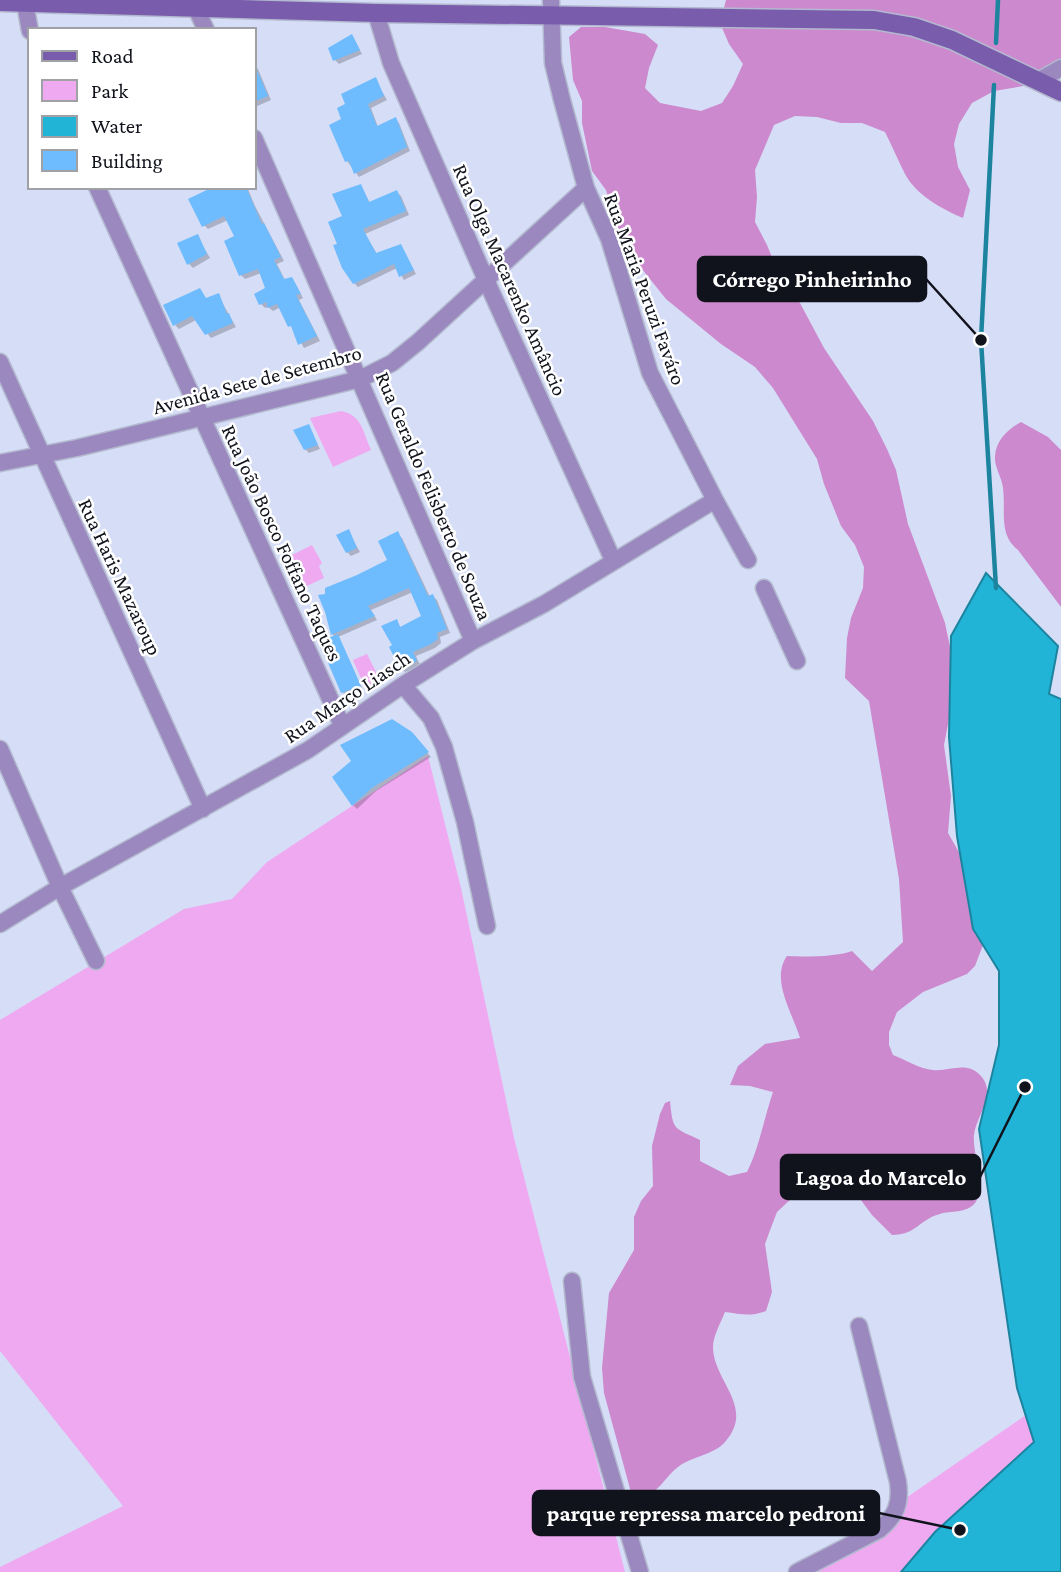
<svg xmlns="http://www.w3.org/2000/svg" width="1061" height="1572" viewBox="0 0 1061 1572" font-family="'Crimson Pro',serif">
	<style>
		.green { fill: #efa9f1 }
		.forest { fill: #cc89ce }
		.water { fill: #21b4d7; stroke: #1c849f; stroke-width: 2 }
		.shadow { fill: #0003 }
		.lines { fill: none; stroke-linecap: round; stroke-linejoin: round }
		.stream { stroke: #1c849f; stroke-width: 4.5 }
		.building { fill: #6ebcfe }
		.street-casing { stroke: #b3b9cf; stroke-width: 19 }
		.secondary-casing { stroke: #b3b9cf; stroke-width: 21 }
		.street { stroke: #9a88bf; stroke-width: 16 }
		.secondary { stroke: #795cac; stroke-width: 18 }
		.labels { text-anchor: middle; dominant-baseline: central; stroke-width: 5; stroke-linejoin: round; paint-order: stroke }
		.street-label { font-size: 21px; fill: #11131c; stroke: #fff }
		.leader { fill: none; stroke: #11131c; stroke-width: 2.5 }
		.callout-dot { fill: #11131c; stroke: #fff; stroke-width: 2.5 }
		.callout { fill: #11131c; stroke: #11131c; stroke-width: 2.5 }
		.callout-label { font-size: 23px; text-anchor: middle; font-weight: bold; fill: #fff }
	</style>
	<rect width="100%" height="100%" fill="#d6ddf6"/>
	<path class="green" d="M341,411C362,415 363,432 371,450L333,467L310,418Z
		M312,545L322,563L319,566L324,578L296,591L282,560Z
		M367,654L381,682L366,690L353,660Z
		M428,756L461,888L514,1138L625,1572H0V1567L123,1506L0,1351V1020L184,909L232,899L267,862Z
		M1026,1415L1061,1472V1572H799Z"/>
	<path class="forest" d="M726,0H1061V71L1047,82L994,91L972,103L959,124L954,144L958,167L970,190L963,218C942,209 916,195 905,174C898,160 892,146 885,132L862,123H841L817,117L795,116L774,125L755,170L757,197L755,222L767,245L784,287L800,303L824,348L873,421L887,449L896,470L908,524L945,623L951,652L952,703L944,745L951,796L948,833L960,854L986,937L975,966L967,974L923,992L897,1012L889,1032V1045L893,1055C906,1060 920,1069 933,1070C948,1072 965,1061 979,1074C999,1093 976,1115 974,1135C972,1154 987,1187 975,1203C966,1214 951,1210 940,1214C920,1219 916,1235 892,1235L872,1215L852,1188L833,1178L819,1177L809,1182L777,1212L769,1233L765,1244L772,1292L766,1311C750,1317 741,1314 725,1312C721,1322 713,1336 713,1347C713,1381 756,1407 725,1442C714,1455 692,1456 678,1467C661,1480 658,1499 632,1496L604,1393L602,1368L609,1293L634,1250V1217L641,1201L653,1186L652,1146L660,1114L665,1103L670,1101C673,1131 673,1127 700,1140V1161L729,1176L747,1172C759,1149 764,1118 773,1092L750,1086L730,1085L738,1066L765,1044L800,1038C793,1014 770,980 787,956C805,957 836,957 852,951L872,971L903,942L899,879L869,701L845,678L847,638L851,618L863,588L864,567L855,545L841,526L824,484L817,459L773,388L755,367L721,344L666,299L634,259L621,236L606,190L592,171L582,123V101L573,80L569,37L581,27H605L645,34L658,45L649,68L645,88L660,103L701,111L722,103L733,86L743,64L729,44L720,23Z
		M1021,422L1048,437L1061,450V607L1018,550C998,534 1006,511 1003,488C1002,477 994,467 995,456C996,440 1008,429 1021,422Z"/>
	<path class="water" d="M986,573L1058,646L1049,694L1061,699V1572H901L935,1532L1034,1442L1017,1388L979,1129L999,1045V971L973,929L957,836L949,737L951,636Z"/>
	<path class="shadow" d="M352,36L362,54L339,64L335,60Z
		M254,65L258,69L271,100L255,107Z
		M375,79L387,100L371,108L378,127L395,119L399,123L410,151L359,177L347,161L343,120L347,105Z
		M361,186L370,203L397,192L401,196L409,215L365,234L377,254L401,246L416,274L404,280L397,268L358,287L354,283L339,245L344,217Z
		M218,187H252L248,189L255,206L284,261L277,264L285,280L291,279L295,283L303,298L299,300L320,341L304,348L281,307L273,311L268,307L265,308L261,304L256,295L267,289L261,273L245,279L241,275L236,237L228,220L208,229L204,225Z
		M197,236L210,258L193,268L189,264Z
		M218,295L236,327L211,338L196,320L179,329L175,325L207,299Z
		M308,426L320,449L309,453L305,449Z
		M348,531L360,552L351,556L347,552Z
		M398,534L402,538L430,597L433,596L437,600L450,633L440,637L441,643L435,648L416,656L420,665L405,672L401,668L394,646L396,621L401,628L423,617L413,592L371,610L377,620L338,637L363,690L347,696L342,692L327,595L389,560Z
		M415,738L431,757L376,791L357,809L353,805Z"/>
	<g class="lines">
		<path class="stream" d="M996,43L998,0
			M994,85L981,340L996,588"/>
	</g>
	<path class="building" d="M352,34L360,50L333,61L328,48Z
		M254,63L268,96L254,102Z
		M376,77L384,96L368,104L377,126L396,117L407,147L354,174L349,161L345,162L329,125L341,119L337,108L345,104L341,94Z
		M361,184L369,202L397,190L406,211L363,229L376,253L401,244L414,270L399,277L394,264L353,284L342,268L333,245L337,244L328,222L342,216L332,194Z
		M213,187H246L262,224L264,223L281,257L274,260L284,279L292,277L301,294L296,295L317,336L298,345L291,326L288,327L277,304L267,308V302L259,305L254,294L265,288L258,269L239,276L224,241L234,236L224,216L202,227L188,199Z
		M198,234L207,254L187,265L177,243Z
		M200,288L206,298L219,293L227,314L229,313L233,323L205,335L192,316L173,326L163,305Z
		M309,424L318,445L304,450L293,430Z
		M349,529L357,548L346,553L336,535Z
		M398,531L428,596L433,594L447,629L437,633L438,639L431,644L413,652L417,661L400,669L389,647L392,645L381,626L397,619L400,627L421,616L409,588L368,606L375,616L331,635L325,612L318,595L325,594V588L357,575L387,560L378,541Z
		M338,634L361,686L341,693L319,642Z
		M392,719L412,732L429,752L372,788L352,806L332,777L351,761L340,745Z"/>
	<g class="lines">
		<defs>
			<path id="street" d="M551,0L553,63L562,100L586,188L609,239L650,373L715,500L748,560
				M25,3L30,31
				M195,6L206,30
				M376,13L391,63L486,280L613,560
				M1038,81L1061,68
				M254,138L473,641
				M97,187L342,725
				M0,362L203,809
				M0,463L77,448L360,379L392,363L418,342L586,188
				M764,588L797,661
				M403,685L431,718L444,747L465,822L487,926
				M0,749L60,887L96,961
				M0,924L60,887L308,750L403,685L473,641L544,604L715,500
				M572,1281L582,1377L640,1572
				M797,1572L879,1530C896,1516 901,1504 898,1482L859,1326"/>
			<path id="secondary" d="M0,2L376,13L874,20L914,27L952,40L1061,92"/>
		</defs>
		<use href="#street" class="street-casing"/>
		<use href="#secondary" class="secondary-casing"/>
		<use href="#street" class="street"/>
		<use href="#secondary" class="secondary"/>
	</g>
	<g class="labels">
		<g class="street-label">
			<text transform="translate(510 280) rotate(66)">Rua Olga Macarenko Amâncio</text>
			<text transform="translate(645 289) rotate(70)">Rua Maria Peruzi Faváro</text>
			<text transform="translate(257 380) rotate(-15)">Avenida Sete de Setembro</text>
			<text transform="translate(434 496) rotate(67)">Rua Geraldo Felisberto de Souza</text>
			<text transform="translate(282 543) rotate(65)">Rua João Bosco Foffano Taques</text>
			<text transform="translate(120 577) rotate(65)">Rua Haris Mazaroup</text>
			<text transform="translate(347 697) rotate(-34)">Rua Março Liasch</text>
		</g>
	</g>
	<path class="leader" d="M981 340L926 279M1025 1087L980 1177M960 1530L879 1513"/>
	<g class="callout-dot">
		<circle cx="981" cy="340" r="7"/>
		<circle cx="1025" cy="1087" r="7"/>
		<circle cx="960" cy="1530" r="7"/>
	</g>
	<g class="callout">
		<rect x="698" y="257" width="228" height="44" rx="7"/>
		<rect x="781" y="1155" width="199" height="44" rx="7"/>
		<rect x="533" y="1491" width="346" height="44" rx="7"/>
	</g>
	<g class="callout-label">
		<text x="812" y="287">Córrego Pinheirinho</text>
		<text x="881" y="1185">Lagoa do Marcelo</text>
		<text x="706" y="1521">parque repressa marcelo pedroni</text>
	</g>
	<rect x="28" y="28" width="228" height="161" fill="#ffffff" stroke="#a0a1a4" stroke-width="2"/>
	<rect x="42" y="51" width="35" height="10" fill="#795cac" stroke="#a0a1a4" stroke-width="2"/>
	<text x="91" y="63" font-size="21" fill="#11131c">Road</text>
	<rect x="42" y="80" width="35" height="21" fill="#efa9f1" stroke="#a0a1a4" stroke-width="2"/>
	<text x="91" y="98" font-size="21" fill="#11131c">Park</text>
	<rect x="42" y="116" width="35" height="21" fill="#21b4d7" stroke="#a0a1a4" stroke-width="2"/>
	<text x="91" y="133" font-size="21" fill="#11131c">Water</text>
	<rect x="42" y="150" width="35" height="21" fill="#6ebcfe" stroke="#a0a1a4" stroke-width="2"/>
	<text x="91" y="168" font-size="21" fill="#11131c">Building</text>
</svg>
